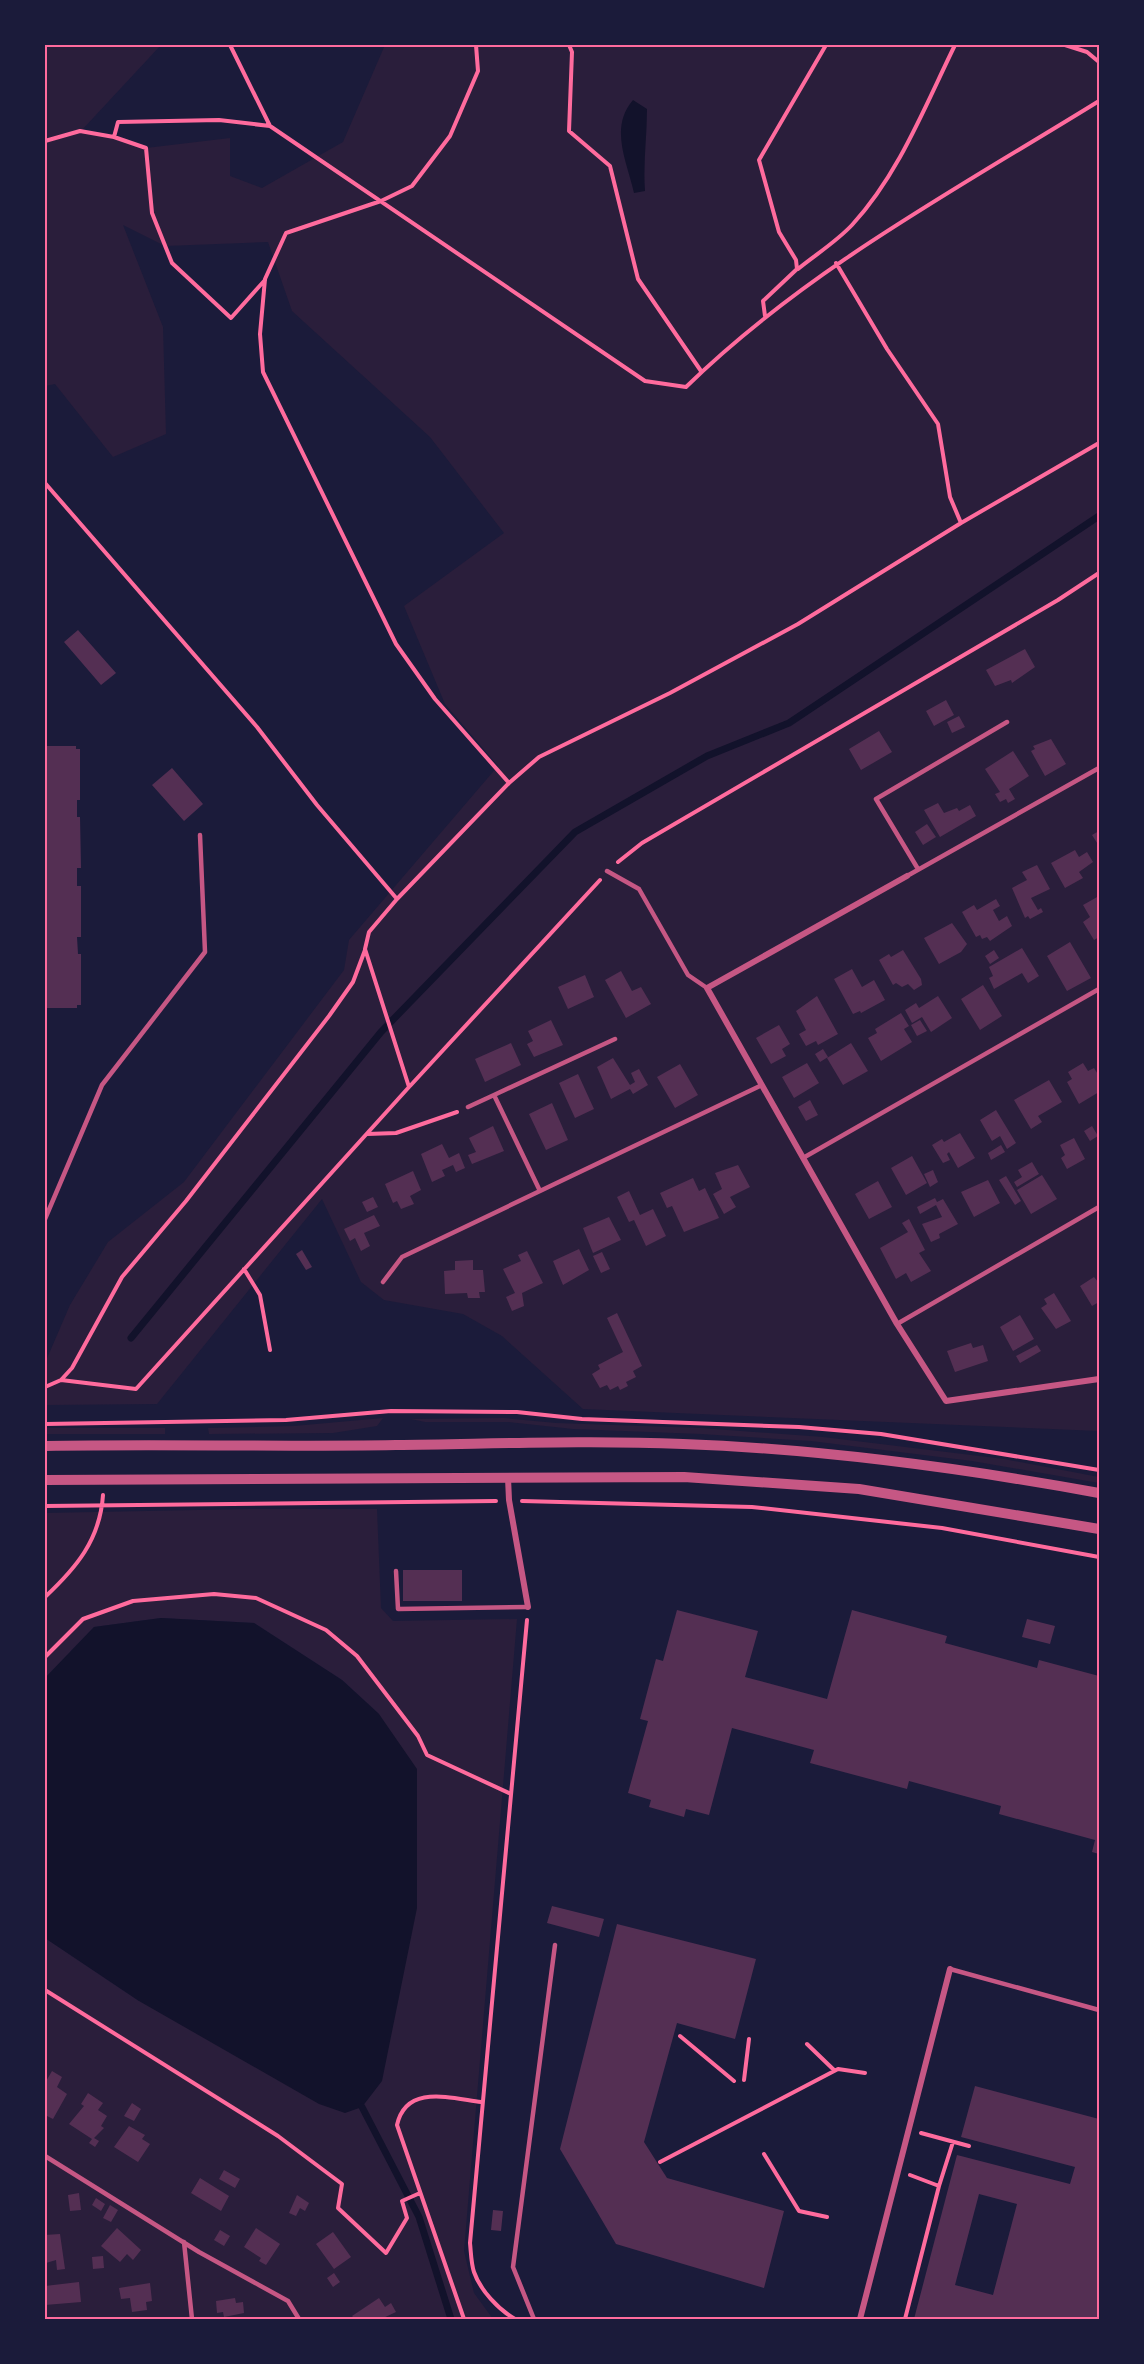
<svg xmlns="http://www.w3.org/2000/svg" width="1144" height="2364" viewBox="0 0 1144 2364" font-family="'Noto Serif',serif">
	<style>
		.green { fill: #2a1e3b }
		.water { fill: #12122b }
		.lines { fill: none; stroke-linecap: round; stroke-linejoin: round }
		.stream { stroke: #12122b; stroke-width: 7 }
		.building { fill: #542f53; fill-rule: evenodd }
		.path { stroke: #ff6b9d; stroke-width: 4 }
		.service { stroke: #c65784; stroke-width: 4.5 }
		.minor { stroke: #c65784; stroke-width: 6 }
		.tertiary { stroke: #c65784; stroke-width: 10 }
		.neatline { fill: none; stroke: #ff6b9d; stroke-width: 2 }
	</style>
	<rect width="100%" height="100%" fill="#1b1b3a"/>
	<path class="green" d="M45,45H161L81,131L114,137L146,148L230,138V176L262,188L343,142L385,45H1099V1431L583,1409L502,1336L463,1314L384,1300L361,1282L322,1199L157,1404L45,1405V1363L70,1305L108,1242L184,1182L344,970L349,940L498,766L445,704L404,606L504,533L430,437L292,311L268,242L165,246L123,225L163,327L166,434L113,457L55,384L45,386Z
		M383,1418L377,1426L333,1433L209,1434L208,1428L294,1426Z
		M504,1418L556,1423L701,1428L823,1437L1004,1459L1099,1477V1483L972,1461L811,1441L701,1434L573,1429L507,1422H425L411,1419Z
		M45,1428H165V1434H45Z
		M248,1509H377L381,1608L393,1621L517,1619L464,2251L474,2293L493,2319H45V1938L139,2001L379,1714L342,1680L254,1623L161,1618L94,1627L45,1678V1513Z"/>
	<path class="water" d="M633,100L647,109C647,137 643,163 645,191L634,193C627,161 609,128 633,100Z
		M161,1618L254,1623L342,1680L379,1714L417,1769V1908L382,2081L362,2107L345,2113L319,2104L139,2001L45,1938V1678L94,1627Z"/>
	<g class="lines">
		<path class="stream" d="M131,1338L381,1032L575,832L707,756L789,723L1099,516
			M362,2107L419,2217L451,2319"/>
	</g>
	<path class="building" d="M78,630L116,673L101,685L64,642Z
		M1025,649L1035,667L1012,683L1011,680L995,686L986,670Z
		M946,700L954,715L934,726L926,711Z
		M959,716L965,727L952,733L947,722Z
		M879,731L892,752L861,770L849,749Z
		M1051,739L1066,764L1045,776L1031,751L1035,749L1033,746Z
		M45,746H76V749H80V800H77V817H80L81,868H77V886H81V937H77L78,954H81V1005H77V1008H45Z
		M1013,751L1029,776L1009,789L1015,799L1008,803L1006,799L1000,802L995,794L1000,792L985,769Z
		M172,768L203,804L184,821L152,785Z
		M938,803L944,813L957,808L959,811L970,805L976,816L940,837L924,810Z
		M927,824L936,837L923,845L915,832Z
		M1099,831V846L1092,835Z
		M1075,850L1079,857L1087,852L1093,862L1079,872L1083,878L1065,888L1051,863Z
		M1037,865L1050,889L1031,898L1038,910L1041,908L1043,912L1030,919L1028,916L1025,918L1012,888L1027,880L1022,872Z
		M1099,896V937L1094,940L1083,922L1090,917L1083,905Z
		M996,899L1000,906L993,910L999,921L1007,916L1012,926L990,941L987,937L982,939L980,935L976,937L962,912L974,905L977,910Z
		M952,923L967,944L961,952L939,964L924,938Z
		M1070,942L1091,978L1067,991L1047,956Z
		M1022,948L1039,976L1028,983L1022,973L994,989L989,978L993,976L989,967Z
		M903,950L921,979L922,985L914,990L908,984L902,987L896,983L893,985L879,960L889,954L891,957Z
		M994,950L999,958L990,964L985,956Z
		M852,969L862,987L874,980L885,1000L861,1013L860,1011L853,1014L834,979Z
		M621,971L632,991L641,987L651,1004L626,1018L605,980Z
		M585,975L594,997L568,1009L558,987Z
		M983,985L1002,1016L980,1030L961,999Z
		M817,996L838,1034L818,1045L816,1041L806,1046L799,1034L806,1030L796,1011Z
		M938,996L952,1018L931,1032L922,1017L912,1023L905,1010L916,1003L919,1008Z
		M901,1013L909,1026L904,1029L912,1042L881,1061L868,1038L877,1033L875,1029Z
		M551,1020L563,1045L534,1057L527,1044L533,1041L528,1031Z
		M920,1020L927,1031L917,1036L911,1025Z
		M779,1025L790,1044L782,1049L786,1056L771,1064L756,1038Z
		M511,1043L521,1065L485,1082L475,1059Z
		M851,1043L868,1071L843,1085L827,1058Z
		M823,1049L828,1057L820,1062L815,1054Z
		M613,1058L630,1085L635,1082L631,1073L639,1069L648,1085L633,1094L630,1089L611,1099L597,1067Z
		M807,1063L819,1083L794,1098L782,1077Z
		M1083,1063L1088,1071L1094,1068L1099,1076V1092L1079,1104L1067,1082L1072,1079L1068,1072Z
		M680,1064L698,1095L675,1108L657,1077Z
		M578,1074L594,1109L575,1118L559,1083Z
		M1049,1080L1062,1102L1038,1116L1042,1122L1031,1129L1014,1100Z
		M810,1100L818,1115L806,1121L798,1107Z
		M552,1103L568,1140L546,1150L529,1114Z
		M996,1110L1016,1143L1007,1149L1000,1136L992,1141L980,1120Z
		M493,1126L504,1151L472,1164L468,1155L476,1152L469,1138Z
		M1092,1126L1098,1136L1090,1141L1084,1131Z
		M960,1133L975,1158L958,1168L949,1152L947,1154L950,1160L943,1163L932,1145L942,1139L944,1142Z
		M1074,1138L1085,1159L1067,1169L1061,1158L1065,1155L1060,1145Z
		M442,1144L449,1158L459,1153L465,1168L456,1172L453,1165L442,1170L445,1176L432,1182L421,1154Z
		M1001,1145L1005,1152L991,1160L988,1153Z
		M912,1156L927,1183L906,1195L891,1168Z
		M1032,1162L1039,1174L1017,1187L1014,1182L1022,1177L1018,1170Z
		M738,1165L750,1187L730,1197L736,1207L724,1214L713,1194L722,1189L715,1173Z
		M933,1170L938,1182L930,1187L924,1174Z
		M413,1171L421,1190L410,1196L414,1204L401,1209L397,1201L393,1203L385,1184Z
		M1042,1175L1057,1199L1031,1214L1017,1190Z
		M1006,1176L1021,1201L1015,1205L999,1180Z
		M693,1178L699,1191L705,1188L719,1218L684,1232L672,1206L667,1208L660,1193Z
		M988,1180L1000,1203L974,1217L961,1192Z
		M878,1181L892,1207L869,1219L855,1194Z
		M629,1191L640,1215L653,1209L666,1236L646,1246L634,1220L629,1222L617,1197Z
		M373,1197L378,1207L367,1212L362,1202Z
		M935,1198L937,1202L943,1199L958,1224L939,1234L940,1238L931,1242L922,1224L942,1217L936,1205L920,1214L917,1207Z
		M374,1215L380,1226L364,1233L370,1246L361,1251L355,1238L350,1241L344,1229Z
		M609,1217L621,1240L593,1253L583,1228Z
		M909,1219L925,1250L919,1253L931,1271L911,1282L906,1273L896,1279L880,1248L908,1232L902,1223Z
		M579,1249L589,1270L563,1285L553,1261Z
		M302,1250L312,1267L306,1270L296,1254Z
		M527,1251L543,1283L522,1293L524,1306L512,1311L506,1297L515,1293L503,1269L521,1261L518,1255Z
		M602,1252L610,1269L601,1273L593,1256Z
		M473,1260V1270H483L485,1292H479L480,1298H468L467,1293L445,1294L444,1271L455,1270V1261Z
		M1094,1277L1099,1283V1302L1092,1306L1080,1286Z
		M1054,1293L1071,1321L1056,1329L1041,1308L1047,1304L1044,1299Z
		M617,1313L642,1366L633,1371L636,1377L626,1382L628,1386L620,1390L618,1386L610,1390L607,1385L600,1388L592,1374L600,1369L598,1365L623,1352L607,1318Z
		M1020,1315L1034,1339L1013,1351L1000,1327Z
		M971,1343L973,1348L983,1345L988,1361L955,1372L947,1351Z
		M1037,1345L1041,1351L1020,1363L1016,1356Z
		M403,1570H462V1601H403Z
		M677,1610L758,1631L745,1677L827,1699L852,1610L947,1636L945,1643L1037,1668L1039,1660L1099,1676V1854L1092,1852L1095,1840L999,1814L1001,1806L909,1781L907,1789L810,1763L814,1750L732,1728L709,1815L686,1809L684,1817L649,1807L651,1800L628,1793L648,1721L640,1719L656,1659L663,1661Z
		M1027,1619L1055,1626L1050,1644L1022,1637Z
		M552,1906L604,1919L599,1937L547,1923Z
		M617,1924L756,1959L735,2039L677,2023L644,2142L667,2178L784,2211L764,2288L616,2244L560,2149Z
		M52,2071L62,2077L57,2087L67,2094L53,2119L45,2115V2083Z
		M975,2086L1099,2119V2319H914L957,2155L1070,2184L1075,2167L961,2137ZM979,2194L1017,2204L993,2295L955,2285Z
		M88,2093L103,2103L98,2110L107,2116L101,2126L104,2128L94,2138L99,2141L95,2147L89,2143L92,2139L69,2124L84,2106L81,2104Z
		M132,2103L141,2109L134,2121L124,2116Z
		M129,2126L145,2135L142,2139L150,2144L138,2162L114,2147Z
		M224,2170L240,2179L235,2188L219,2179Z
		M200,2178L229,2196L221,2211L191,2193Z
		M79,2193L81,2210L70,2211L68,2195Z
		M297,2195L309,2203L305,2211L300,2208L296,2216L289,2213Z
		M96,2198L105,2204L101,2211L92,2205Z
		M110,2205L118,2210L111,2222L103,2218Z
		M493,2210L503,2211L501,2231L491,2230Z
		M117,2228L141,2250L133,2260L127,2254L120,2262L101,2246Z
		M256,2228L280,2244L266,2265L259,2261L261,2258L244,2247Z
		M220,2230L230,2236L224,2246L214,2240Z
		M333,2232L351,2257L334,2269L316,2244Z
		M60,2234L65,2269L57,2270L56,2260L46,2263L45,2235Z
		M103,2256L104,2268L93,2269L92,2257Z
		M334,2273L340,2282L333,2287L327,2278Z
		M79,2282L81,2302L45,2305V2286Z
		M150,2283L152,2301L146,2302L147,2310L132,2312L130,2298L121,2299L119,2288Z
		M235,2298L236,2303L243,2302L244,2313L224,2317L223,2312L217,2313L216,2301Z
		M379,2298L385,2307L391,2303L396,2312L381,2319H355L352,2316Z"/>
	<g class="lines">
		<path class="path" d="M230,45L270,126L645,381L686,387C807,269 957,189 1099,101
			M476,45L478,71L450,136L412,186L381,201L286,233L265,279L260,334L263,372L396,644L435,699L509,783
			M569,45L572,52L569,131L610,166L638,279L701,371
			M1065,45L1087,52L1099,62
			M114,137L118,122L219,120L270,126
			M45,141L80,131L114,137L146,148L152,213L172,263L231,318L265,280
			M836,263L887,349L938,424L950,497L961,523
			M798,269C815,255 836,242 852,225C899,174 925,106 955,45
			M765,316L763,301L797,269L796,260L779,232L759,160L826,45
			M45,483L257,727L317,805L397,899
			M618,862L642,843L1058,600L1099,573
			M410,1086L600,880
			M367,1134L396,1133L457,1112
			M244,1269L260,1295L270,1350
			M61,1380L136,1389L409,1087L365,949L369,932L397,899L509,783L539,757L670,693L798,624L961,523L1099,443
			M45,1387L61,1380L72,1368L122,1277L186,1201L329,1016L353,982L365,950
			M45,1424L286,1420L391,1411L517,1412L582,1419L799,1427L881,1434L1099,1470
			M522,1501L752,1507L942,1528L1099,1557
			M45,1506L496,1501
			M45,1597C76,1568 100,1540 103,1495
			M45,1657L83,1619L133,1601L214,1594L256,1598L326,1630L357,1656L418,1736L427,1755L511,1794
			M45,1990L278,2136L342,2184L338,2208L386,2253L407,2218L402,2201L420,2193
			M680,2036L734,2081
			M807,2044L834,2070
			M744,2080L749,2039
			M921,2133L969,2146
			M764,2154L799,2211L827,2217
			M660,2162L838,2069L865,2073
			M939,2186L953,2142
			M464,2319L397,2125C406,2084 450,2098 481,2102
			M515,2319C499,2310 480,2290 474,2272C471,2263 471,2252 470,2243L527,1620
			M905,2319L939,2186L910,2175"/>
		<path class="service" d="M918,869L876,799L1007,722
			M607,871L639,889L688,975L707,988
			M907,876L1099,768
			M468,1107L494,1095
			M803,1158L1099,989
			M540,1191L494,1095L615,1039
			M45,1219L102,1085L205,952L200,835
			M383,1282L402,1257L762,1085
			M897,1324L1099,1207
			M396,1571L398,1609L528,1607
			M950,1969L1099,2010
			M45,2156L199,2252L288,2301L299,2319
			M184,2242L192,2319
			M534,2319L513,2267L555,1945"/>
		<path class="minor" d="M907,876L707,988L897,1324L946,1401L1099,1379
			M508,1478L509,1500L528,1607
			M860,2319L950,1969"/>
		<path class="tertiary" d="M45,1446C162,1444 279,1447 396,1445C491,1444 587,1440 683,1444C822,1449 962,1468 1099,1493
			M45,1480L684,1477L859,1489L1099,1529"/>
	</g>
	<rect width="1144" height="2364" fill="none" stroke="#1b1b3a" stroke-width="93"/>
	<rect x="46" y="46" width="1052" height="2272" class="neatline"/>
</svg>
